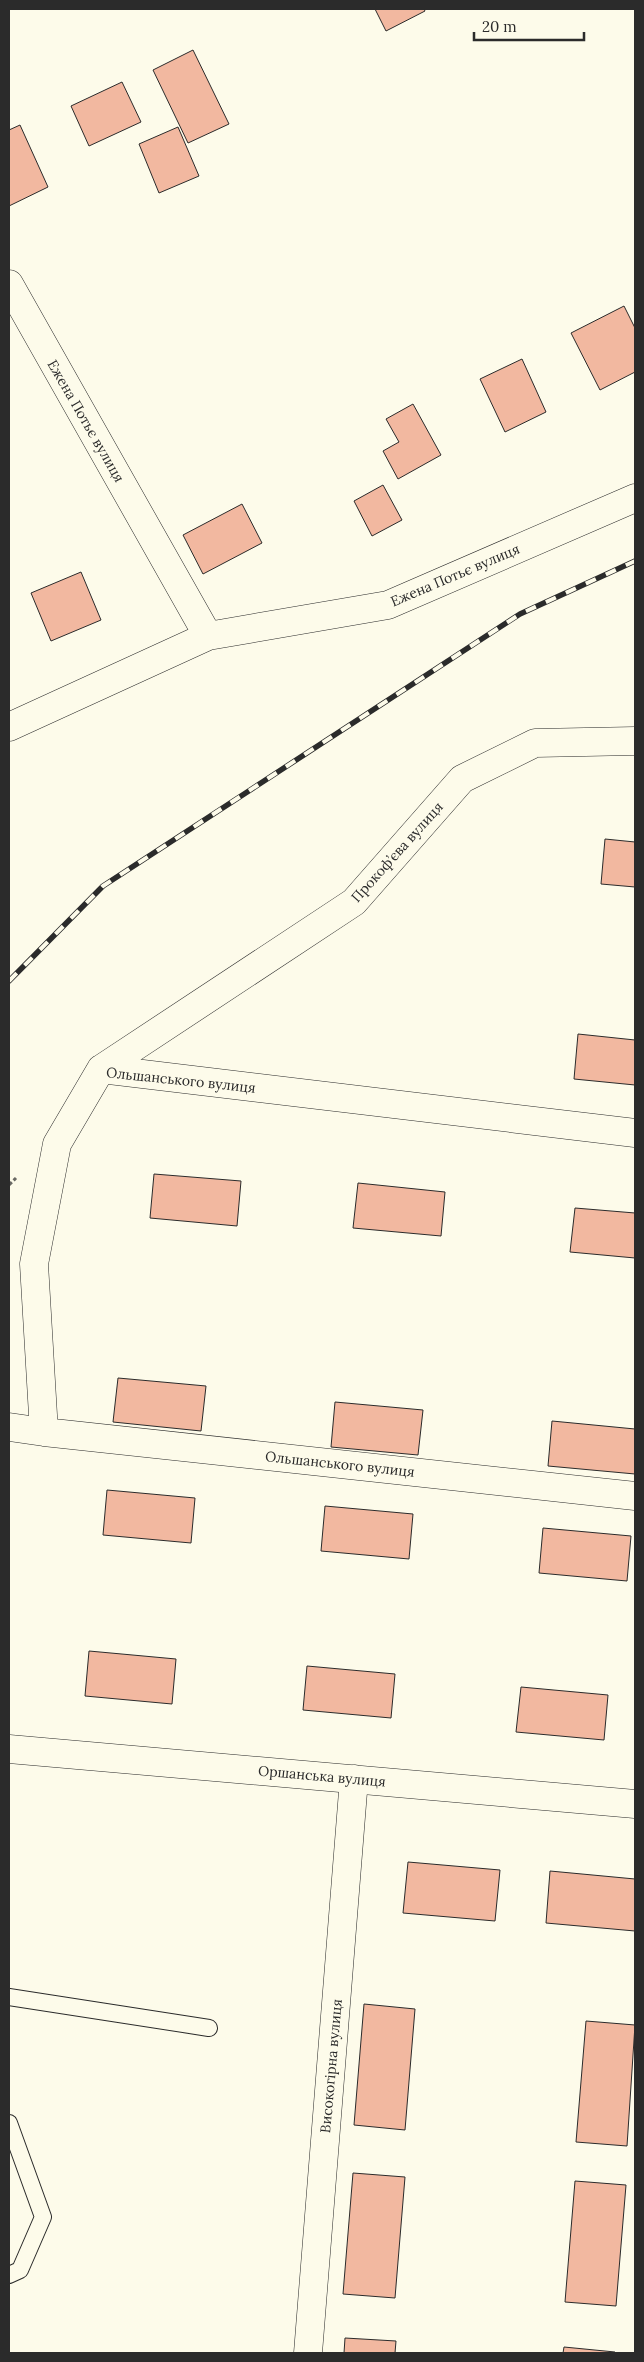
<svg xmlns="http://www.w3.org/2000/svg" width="644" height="2362" viewBox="0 0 644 2362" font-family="Lora,serif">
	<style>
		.building { fill: #f2b8a0; stroke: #2b2b2b }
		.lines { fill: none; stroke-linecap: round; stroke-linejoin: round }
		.lane-casing { stroke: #2b2b2b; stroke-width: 18 }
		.street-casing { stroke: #2b2b2b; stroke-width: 29 }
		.path { stroke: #6a6964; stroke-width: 3; stroke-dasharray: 4 2.5; stroke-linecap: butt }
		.lane { stroke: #fdfbea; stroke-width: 16 }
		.street { stroke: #fdfbea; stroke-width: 28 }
		.rail-casing { stroke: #2b2b2b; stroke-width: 5.5 }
		.rail { stroke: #fdfbea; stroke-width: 4; stroke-dasharray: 11; stroke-linecap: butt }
		.labels { text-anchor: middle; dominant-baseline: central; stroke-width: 4; stroke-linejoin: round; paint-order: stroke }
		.street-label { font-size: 14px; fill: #2b2b2b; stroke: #fdfbea }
	</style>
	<rect width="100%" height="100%" fill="#fdfbea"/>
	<path class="building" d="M375,9H424L425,11L386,31Z
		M193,50L229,124L188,143L153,70Z
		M122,82L141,122L89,146L71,106Z
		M20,125L48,187L9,206V130Z
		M178,127L199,176L159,193L139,144Z
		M624,306L635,328V372L600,390L571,333Z
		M522,359L546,412L505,432L480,379Z
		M413,404L441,455L398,479L383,451L399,442L386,419Z
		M383,485L402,520L372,536L354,501Z
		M242,504L262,543L203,574L183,535Z
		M81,572L101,620L51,641L31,593Z
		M605,839L635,842V887L601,884Z
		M578,1034L635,1040V1085L574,1079Z
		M154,1174L241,1181L237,1226L150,1218Z
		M358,1183L445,1192L441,1236L353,1228Z
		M575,1208L635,1213V1258L570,1252Z
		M118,1378L206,1386L201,1431L113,1422Z
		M335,1402L423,1410L418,1455L331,1447Z
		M552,1421L635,1429V1474L548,1466Z
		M107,1490L195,1498L191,1543L103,1535Z
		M325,1506L413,1514L409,1559L321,1551Z
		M543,1528L631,1536L627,1581L539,1573Z
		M89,1651L176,1659L172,1704L85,1696Z
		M307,1666L395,1674L391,1718L303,1710Z
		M521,1687L608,1695L604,1740L516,1732Z
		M408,1862L500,1870L495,1921L403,1913Z
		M550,1871L635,1879V1931L546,1923Z
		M364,2004L415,2009L405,2130L354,2125Z
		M586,2021L635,2025L627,2146L576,2142Z
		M353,2173L405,2177L395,2298L343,2294Z
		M575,2181L626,2185L616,2306L565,2302Z
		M345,2338L396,2341L395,2353H344Z
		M564,2347L615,2352L614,2353H563Z"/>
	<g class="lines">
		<defs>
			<path id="lane" d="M9,1997L209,2028
				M9,2123L43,2217L20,2270L9,2275"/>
			<path id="street" d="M9,284L208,636
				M9,727L208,636L388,605L635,498
				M101,1069L354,902L462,779L535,743L635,741
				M9,1427L44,1432L34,1264L57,1144L101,1069L635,1133
				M44,1432L635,1496
				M9,1749L635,1804
				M308,2353L354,1779"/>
		</defs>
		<use href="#lane" class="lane-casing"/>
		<use href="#street" class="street-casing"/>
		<path class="path" d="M9,1185L16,1178"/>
		<use href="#lane" class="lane"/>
		<use href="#street" class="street"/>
		<defs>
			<path id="rail" d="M9,981L103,886L520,614L635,561"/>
		</defs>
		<use href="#rail" class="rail-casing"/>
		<use href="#rail" class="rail"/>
	</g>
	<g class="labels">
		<g class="street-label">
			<text transform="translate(86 421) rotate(60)">Ежена Потьє вулиця</text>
			<text transform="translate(455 575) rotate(-23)">Ежена Потьє вулиця</text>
			<text transform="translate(397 852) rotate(-48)">Прокоф’єва вулиця</text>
			<text transform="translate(181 1080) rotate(6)">Ольшанського вулиця</text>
			<text transform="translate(340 1464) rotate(6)">Ольшанського вулиця</text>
			<text transform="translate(322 1776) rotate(5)">Оршанська вулиця</text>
			<text transform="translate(331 2066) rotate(-85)">Високогірна вулиця</text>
		</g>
	</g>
	<rect width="644" height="2362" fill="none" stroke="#2b2b2b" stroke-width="20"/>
	<path d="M474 32v8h110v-8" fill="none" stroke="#2b2b2b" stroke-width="2.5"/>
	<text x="482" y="32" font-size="15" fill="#2b2b2b" stroke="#fdfbea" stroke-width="4" paint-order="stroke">20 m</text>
</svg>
